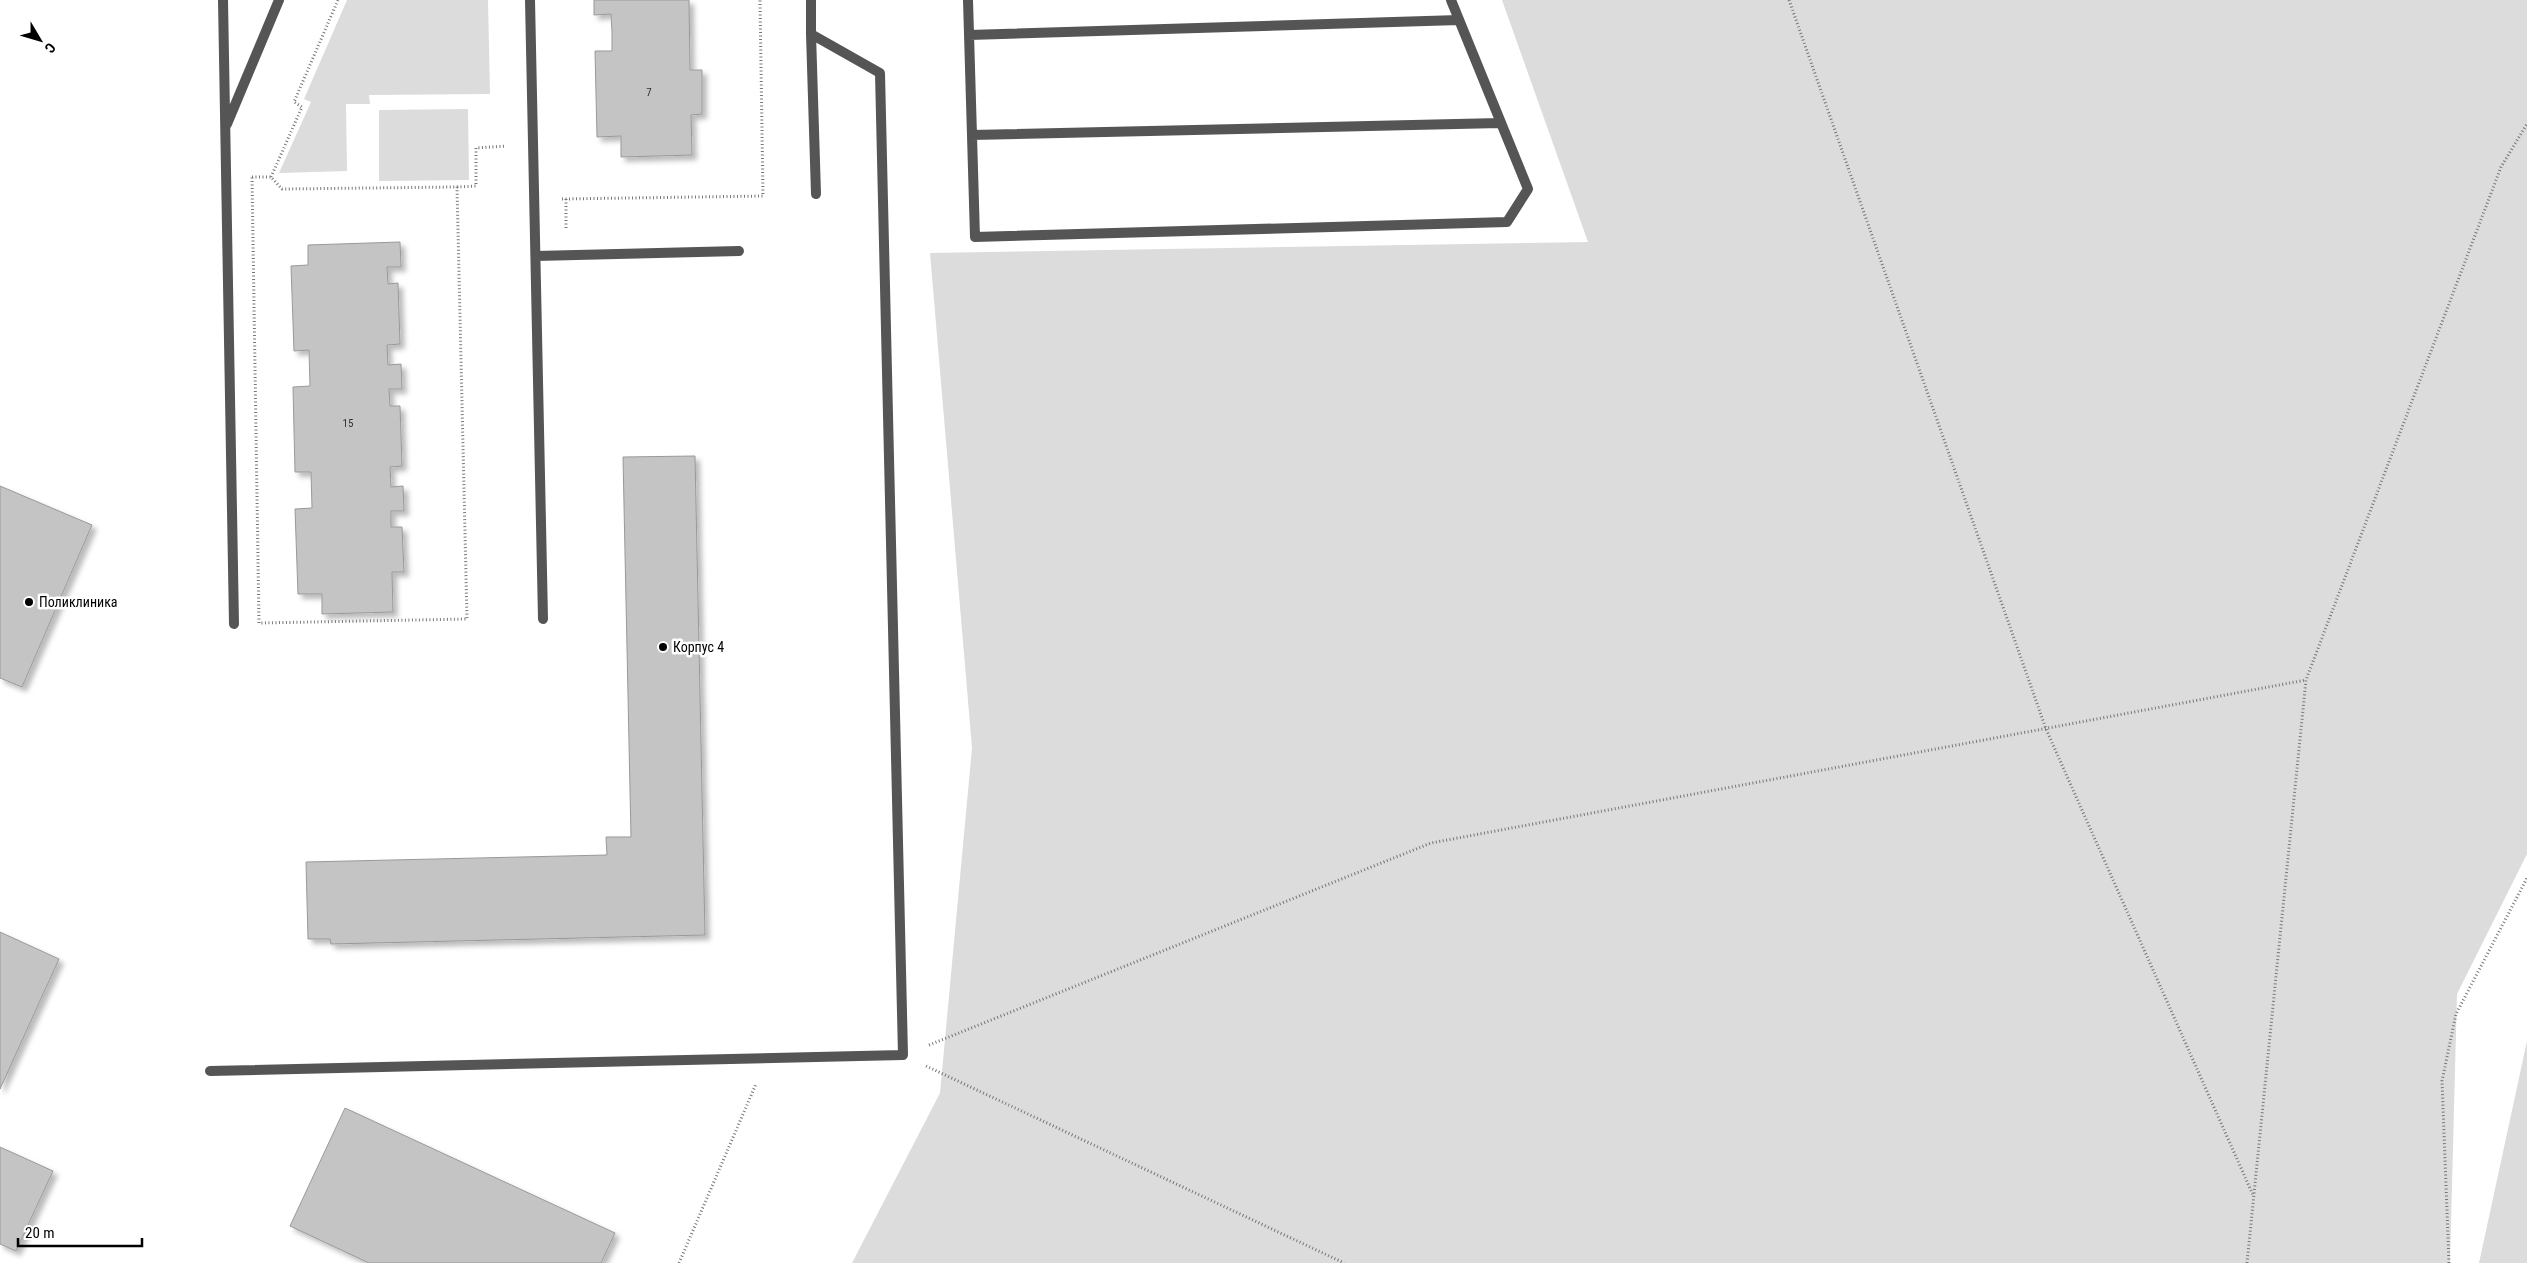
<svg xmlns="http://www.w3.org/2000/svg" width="2527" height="1263" viewBox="0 0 2527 1263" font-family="'Roboto Condensed',sans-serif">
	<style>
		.green { fill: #dcdcdc }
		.building { fill: #c4c4c4; stroke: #999; filter: url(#shadow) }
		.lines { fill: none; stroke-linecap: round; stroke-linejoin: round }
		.path { stroke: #777; stroke-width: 3; stroke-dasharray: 1 2.5; stroke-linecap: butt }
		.lane { stroke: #555; stroke-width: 10 }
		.poi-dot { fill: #000; stroke: #fff; stroke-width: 2 }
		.labels { text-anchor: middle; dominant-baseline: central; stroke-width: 5; stroke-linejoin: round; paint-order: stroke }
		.number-label { font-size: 11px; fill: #313131 }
		.poi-label { font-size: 14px; fill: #000; stroke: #fff; text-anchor: start }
	</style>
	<defs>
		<filter id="shadow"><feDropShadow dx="4.5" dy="4.5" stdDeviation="2.5" flood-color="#0004"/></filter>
	</defs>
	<rect width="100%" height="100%" fill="#fff"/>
	<path class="green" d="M347,0H488L490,94L369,95L370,104H346L347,171L279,173L311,102L304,99Z
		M1502,0H2527V854L2457,994L2450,1263H852L940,1093L972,748L930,253L1588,242Z
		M468,109L469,180L379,181V110Z
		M2527,1041V1263H2479Z"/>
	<path class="building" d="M594,0H689L690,70H702V114L691,115L692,155L621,157V136L597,137L595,51H612V32L611,14L594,15Z
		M400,242L401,267H387L388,284L398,283L400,344L387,345L388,365L401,364L402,389H389L390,406H400L402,466L390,467L391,487L403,486L404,511H391V527H402L404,572H392L393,612L322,614V594H298L295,509L312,508L311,472H295L293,387L310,386L309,350L294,351L291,266L308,265V245Z
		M695,456L705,935L331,944L330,939H308L306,862L607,855L606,837H631L623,457Z
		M0,486L92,525L22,687L0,678Z
		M0,932L59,959L0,1089Z
		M345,1108L615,1233L601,1263H369L290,1226Z
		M0,1147L53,1171L16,1251L0,1244Z"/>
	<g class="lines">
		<path class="path" d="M1789,0L2046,729L2253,1195
			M252,177H271L282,189L457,187L467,619L259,623Z
			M271,177L302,107L294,102L338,0
			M457,187L476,186V148L506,146
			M562,199L763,196L760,0
			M566,228V199
			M929,1045L1431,843L2306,680
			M926,1066L1344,1263
			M679,1263L756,1084
			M2247,1263L2306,680L2501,167L2527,124
			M2449,1263L2442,1081L2456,1014L2527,878"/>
		<path class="lane" d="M223,0L234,624
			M530,0L543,619
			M968,0L975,237L1507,222L1528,189L1451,0
			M811,34L816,194
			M969,35L1459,20
			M227,124L279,0
			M972,135L1500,123
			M536,256L739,251
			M210,1071L903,1055L880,73L811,34V0"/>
	</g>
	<g class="poi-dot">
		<circle cx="29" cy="602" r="5"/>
		<circle cx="663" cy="647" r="5"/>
	</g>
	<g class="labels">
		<g class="number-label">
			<text x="649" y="92">7</text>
			<text x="348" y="423">15</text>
		</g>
		<g class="poi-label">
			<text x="39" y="602">Поликлиника</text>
			<text x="673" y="647">Корпус 4</text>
		</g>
	</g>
	<g transform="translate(40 40) rotate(128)" stroke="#ffffff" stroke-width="4" paint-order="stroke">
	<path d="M0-4L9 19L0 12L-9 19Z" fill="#000000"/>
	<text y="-8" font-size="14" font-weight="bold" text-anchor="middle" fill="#000000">С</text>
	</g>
	<path d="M18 1238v8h124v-8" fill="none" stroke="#000000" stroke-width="2.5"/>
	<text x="25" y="1238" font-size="15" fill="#000000" stroke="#ffffff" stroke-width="4" paint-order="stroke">20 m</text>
</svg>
